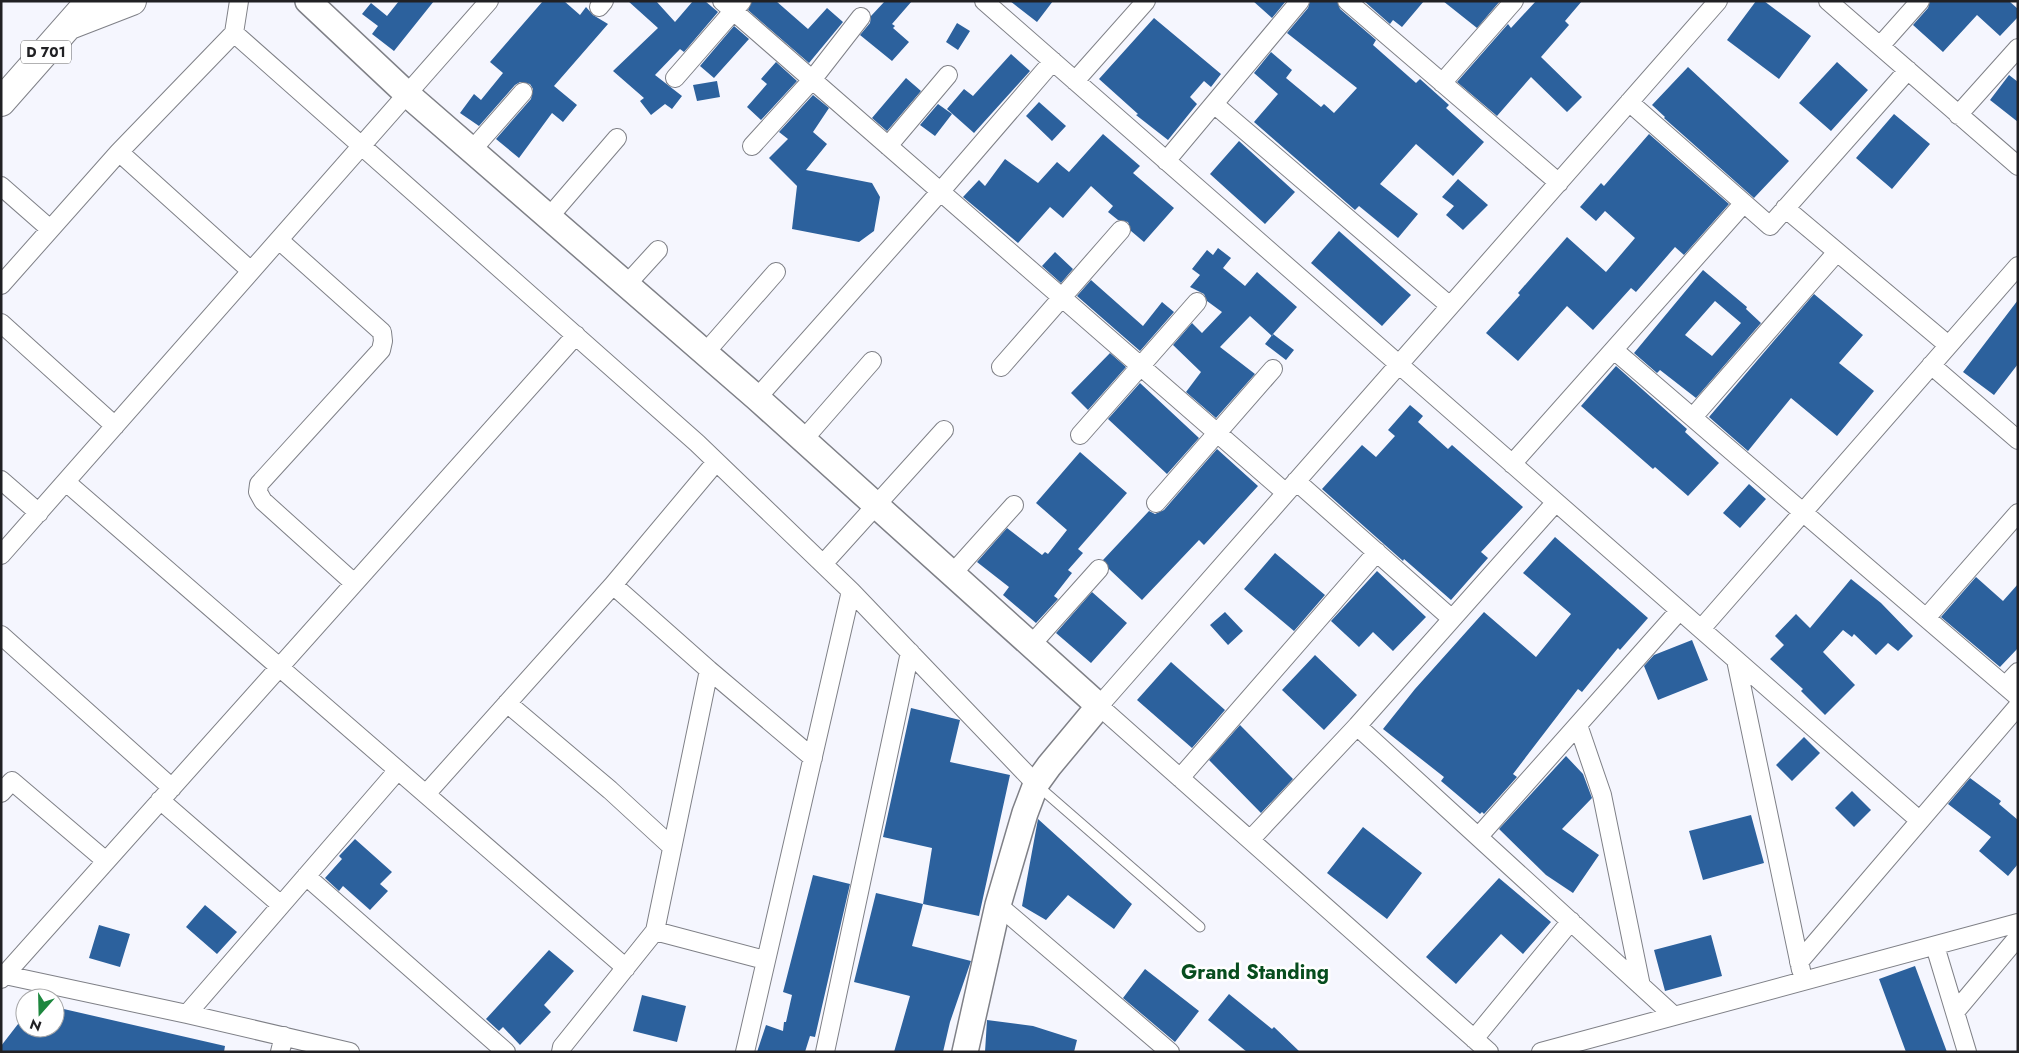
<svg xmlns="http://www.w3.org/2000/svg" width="2019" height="1053" viewBox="0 0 2019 1053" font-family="Jost,sans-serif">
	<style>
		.building { fill: #2c619d; fill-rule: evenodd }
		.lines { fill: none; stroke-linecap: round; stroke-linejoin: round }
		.lane-casing { stroke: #7f8087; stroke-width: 11 }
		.street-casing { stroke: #7f8087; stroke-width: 20 }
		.secondary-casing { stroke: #7f8087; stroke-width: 28 }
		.primary-casing { stroke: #7f8087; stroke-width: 30 }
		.lane { stroke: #fff; stroke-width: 9 }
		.street { stroke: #fff; stroke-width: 18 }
		.secondary { stroke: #fff; stroke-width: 25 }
		.primary { stroke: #fff; stroke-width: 28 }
		.labels { text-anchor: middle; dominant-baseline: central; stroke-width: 5; stroke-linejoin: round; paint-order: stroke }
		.shield { fill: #fff; stroke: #646466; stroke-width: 1 }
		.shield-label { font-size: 14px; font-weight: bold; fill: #212124 }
		.district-label { font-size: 20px; font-weight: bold; fill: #074d1e; stroke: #fff }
	</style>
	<rect width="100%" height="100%" fill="#f5f6fe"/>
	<path class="building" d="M399,1H434L394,51L372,34L378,26L362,14L371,3L387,16Z
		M543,1H564L580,15L586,7L593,15L608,24L554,86L577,105L563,122L552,113L519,158L496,139L531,99L533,89L530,84L520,82L515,85L479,126L460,113L474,94L481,100L503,73L490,62Z
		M628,1H656L675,22L693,1H705L718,12L684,52L680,49L655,75L682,96L672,109L665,104L651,115L640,101L644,98L613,71L658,28Z
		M752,1H776L808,29L827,8L843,22L809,63L748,10Z
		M885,1H912L892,24L895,26L893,28L909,42L892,61L860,35L870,23L871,16Z
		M1010,1H1053L1037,22Z
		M1253,1H1286L1272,18Z
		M1310,1H1337L1340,9L1376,40L1373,45L1416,83L1420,79L1449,105L1446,108L1484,142L1453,176L1416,144L1380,184L1418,214L1398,238L1359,206L1355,210L1254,122L1278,94L1254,73L1271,52L1292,70L1286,78L1321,107L1324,104L1334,113L1357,88L1287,33L1308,8Z
		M1364,1H1424L1402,27L1393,20L1390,24Z
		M1443,1H1500L1477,28Z
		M1536,1H1582L1565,21L1569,25L1541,57L1582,97L1567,112L1531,77L1497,116L1457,82L1508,24L1511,28Z
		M1756,1H1764L1811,36L1779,79L1727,40Z
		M1930,1H2009L2018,9V17L2000,36L1977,15L1943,52L1913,25L1928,8Z
		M1154,18L1221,74L1211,87L1204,81L1190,97L1197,104L1168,140L1136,115L1138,114L1099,79Z
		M957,23L970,31L958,50L946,42Z
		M734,26L749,39L714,78L700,66Z
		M1011,54L1030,71L974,133L947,109L964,89L973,96Z
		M776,62L797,81L761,120L747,107L767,84L761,79Z
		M1837,62L1868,90L1831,131L1799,103Z
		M1688,67L1789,161L1754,198L1664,118L1665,117L1652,105Z
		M2009,75L2018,82V122L1990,100Z
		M906,78L921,91L887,131L872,118Z
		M717,81L720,97L697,101L693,85Z
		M813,95L829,108L813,132L827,144L806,170L872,183L880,197L874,231L859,242L792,229L797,186L769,158L788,139L779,132Z
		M1039,102L1066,126L1052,141L1026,116Z
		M938,104L952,114L935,136L920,125Z
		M1894,114L1930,144L1892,189L1856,158Z
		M1103,134L1140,166L1133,173L1174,208L1144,242L1131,231L1128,222L1118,220L1108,212L1113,206L1091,186L1063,218L1050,207L1018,243L963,197L979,180L985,186L1005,159L1038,183L1057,162L1069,172Z
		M1649,134L1729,204L1684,255L1675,247L1636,292L1631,288L1593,330L1567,306L1518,361L1486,333L1520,295L1518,293L1567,237L1606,272L1635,238L1605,211L1596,221L1580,207L1601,183L1604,186Z
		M1239,141L1295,192L1265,224L1210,174Z
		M1458,179L1488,205L1463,230L1446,215L1454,206L1442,197Z
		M1339,231L1411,295L1382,326L1311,263Z
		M1218,248L1231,258L1223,268L1245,286L1257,272L1297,307L1273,334L1294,350L1286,360L1265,344L1273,334L1272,336L1250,316L1220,347L1255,374L1216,418L1186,392L1201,372L1173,345L1192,323L1202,333L1222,312L1207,301L1204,294L1190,287L1200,275L1192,269L1207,250L1213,255Z
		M1055,252L1073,269L1061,283L1042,266Z
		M1703,270L1747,307L1746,309L1761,323L1696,398L1660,370L1657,373L1634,353ZM1715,301L1741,323L1712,356L1685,335Z
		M1091,280L1143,326L1162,302L1174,312L1140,351L1077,296Z
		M1814,294L1863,335L1839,363L1874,391L1837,436L1791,398L1748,451L1709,417Z
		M2018,300V364L1994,395L1963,372Z
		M1110,353L1126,367L1088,410L1071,393Z
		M1616,366L1687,429L1685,432L1719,463L1688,496L1655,467L1653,469L1581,406Z
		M1140,383L1199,438L1167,474L1108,419Z
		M1410,405L1423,416L1418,422L1448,449L1452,445L1523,507L1481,552L1488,558L1451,600L1404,559L1403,561L1322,489L1362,445L1376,457L1395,436L1388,430Z
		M1217,449L1258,486L1204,545L1199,540L1142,600L1109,569L1103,560L1149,511L1155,514L1164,510Z
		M1080,452L1127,493L1078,549L1083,553L1068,570L1072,573L1054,596L1058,599L1036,623L1003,595L1009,587L977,562L1007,528L1042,555L1045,552L1048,554L1067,530L1036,503Z
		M1749,484L1766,499L1740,528L1723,513Z
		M1555,537L1648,618L1620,650L1618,648L1582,692L1578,689L1513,774L1517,777L1484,814L1482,812L1480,814L1441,781L1444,777L1383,729L1415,689L1484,612L1536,657L1571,614L1523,573Z
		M1275,553L1325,595L1294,631L1244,589Z
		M1377,571L1426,617L1393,651L1373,632L1359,647L1331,621Z
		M1976,577L2003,601L2018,584V648L2000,667L1941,617Z
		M1851,579L1881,603L1913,636L1898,651L1888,643L1876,655L1854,634L1852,637L1843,630L1823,652L1855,685L1825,715L1801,691L1803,689L1770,659L1784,645L1775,636L1796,614L1810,628Z
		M1092,592L1127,623L1091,663L1056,633Z
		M1225,612L1243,631L1228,645L1210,625Z
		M1692,640L1708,680L1658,700L1644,666L1654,655Z
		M1315,655L1357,695L1324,730L1282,690Z
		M1171,662L1225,710L1192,748L1137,700Z
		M911,708L960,720L950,762L1010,775L979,916L923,904L932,848L883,837Z
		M1240,725L1293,779L1261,813L1209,760Z
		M1804,737L1820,753L1792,781L1776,765Z
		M1566,756L1583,774L1592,798L1562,829L1599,855L1573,893L1546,875L1499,829Z
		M1970,778L2001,801L1999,804L2018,820V864L2008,876L1979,851L1991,837L1948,804Z
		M1852,791L1871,810L1854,827L1835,808Z
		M1751,815L1764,863L1703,880L1689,831Z
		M1038,819L1132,904L1114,929L1068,895L1046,920L1022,906Z
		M1363,827L1422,873L1387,919L1327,873Z
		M355,839L392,872L380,884L388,891L370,910L343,886L339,891L325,878L342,859L339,856Z
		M813,875L850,884L815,1037L810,1036L805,1052H757L766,1025L783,1031L784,1022H786L792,995L783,992Z
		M1499,878L1551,922L1523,954L1501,934L1456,984L1426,957Z
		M876,893L923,904L912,946L971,961L950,1022L943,1052H894L910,996L854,982Z
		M205,905L237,932L217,954L186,927Z
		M99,925L130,934L120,967L89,958Z
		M1711,935L1722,976L1665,991L1654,950Z
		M549,950L574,971L544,1005L551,1012L520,1045L503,1027L499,1031L486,1019Z
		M1915,966L1947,1052H1906L1879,979Z
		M1145,969L1199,1011L1175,1042L1123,998Z
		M1229,994L1272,1029L1274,1027L1300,1052H1247L1208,1020Z
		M642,995L686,1006L677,1042L633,1031Z
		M55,1007L225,1046L224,1052H1V1046L25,1015V1028H55Z
		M987,1020L1033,1026L1077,1040L1074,1052H985Z"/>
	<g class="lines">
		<defs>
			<path id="lane" d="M1038,786L1200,927"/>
			<path id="street" d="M722,1L1286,493
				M984,1L1919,820
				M1347,1L1559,183
				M1828,1L2018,166
				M599,7L604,1
				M234,33L697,443L851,591L1036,784
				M1880,46L1920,1
				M675,78L742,1
				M1075,81L1146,1
				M1442,83L1514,1
				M1629,102L1770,226L1908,70
				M1214,104L1450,306
				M1958,115L2018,48
				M752,146L812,80L861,17
				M888,146L948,75
				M472,150L523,92
				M119,152L251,271
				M1166,161L1300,1
				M1,186L50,229
				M1785,208L1948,345
				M549,217L617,138
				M279,240L382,332L383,341L381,350L259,484L258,492L263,501L354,583
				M627,284L658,250
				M1,285L119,152L234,33L239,1
				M1,323L115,426
				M1614,350L2018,697
				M705,353L776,272
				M1931,365L2018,440
				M1001,367L1121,230
				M757,398L940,192L1053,61
				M1693,417L1837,252
				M1080,435L1197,302
				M803,440L872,361
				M1512,464L1744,203
				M1,480L39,513
				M1296,481L1452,619
				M66,482L626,968
				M1156,503L1273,369
				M1,555L489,1
				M823,564L944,430
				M952,574L1014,505
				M613,585L709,670L813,758
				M1926,618L2018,513
				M1701,629L2018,266
				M1,635L172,788
				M1031,645L1099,569
				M1736,660L1801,970
				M2005,686L2018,672
				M507,703L610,790L672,847
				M1578,725L1602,795L1641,986
				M1357,726L1674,1016
				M1180,778L1377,552
				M1,793L12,781L106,861
				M426,794L613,585L716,462
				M160,800L281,905
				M1479,836L1679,611
				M1250,840L1357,726L1556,502
				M306,876L506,1052
				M998,905L1170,1052
				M655,931L765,960
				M1935,946L1967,1052
				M1799,962L2018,706
				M5,975L187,1014L350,1052
				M1,979L576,335
				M1955,1012L2018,937
				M187,1014L398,770
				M1474,1039L1571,921
				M280,1052L284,1036
				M561,1052L562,1047L655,931L709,670
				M745,1052L851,591
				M825,1052L910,652
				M1489,1052L1099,706L1718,1
				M1541,1052L2018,923"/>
			<path id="secondary" d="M308,1L407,94L757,398L1099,706L1049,766L1036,784L1025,813L998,905L965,1052"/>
			<path id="primary" d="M70,25L132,1
				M1,102L90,1"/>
		</defs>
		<use href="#lane" class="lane-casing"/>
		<use href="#street" class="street-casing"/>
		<use href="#secondary" class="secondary-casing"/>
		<use href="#primary" class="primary-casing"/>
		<use href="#lane" class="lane"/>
		<use href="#street" class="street"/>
		<use href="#secondary" class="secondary"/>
		<use href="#primary" class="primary"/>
	</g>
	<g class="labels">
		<rect class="shield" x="21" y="40.5" width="50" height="23" rx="4"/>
		<g class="shield-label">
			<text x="46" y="52">D 701</text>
		</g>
		<g class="district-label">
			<text x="1255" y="972">Grand Standing</text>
		</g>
	</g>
	<rect width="2019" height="1053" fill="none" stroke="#212124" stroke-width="5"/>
	<g transform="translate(40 1013) rotate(200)"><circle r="24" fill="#ffffff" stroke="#a6a6a7"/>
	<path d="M0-4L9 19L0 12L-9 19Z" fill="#1d873e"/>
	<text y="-8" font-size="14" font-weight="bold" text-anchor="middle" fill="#212124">N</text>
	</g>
</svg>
